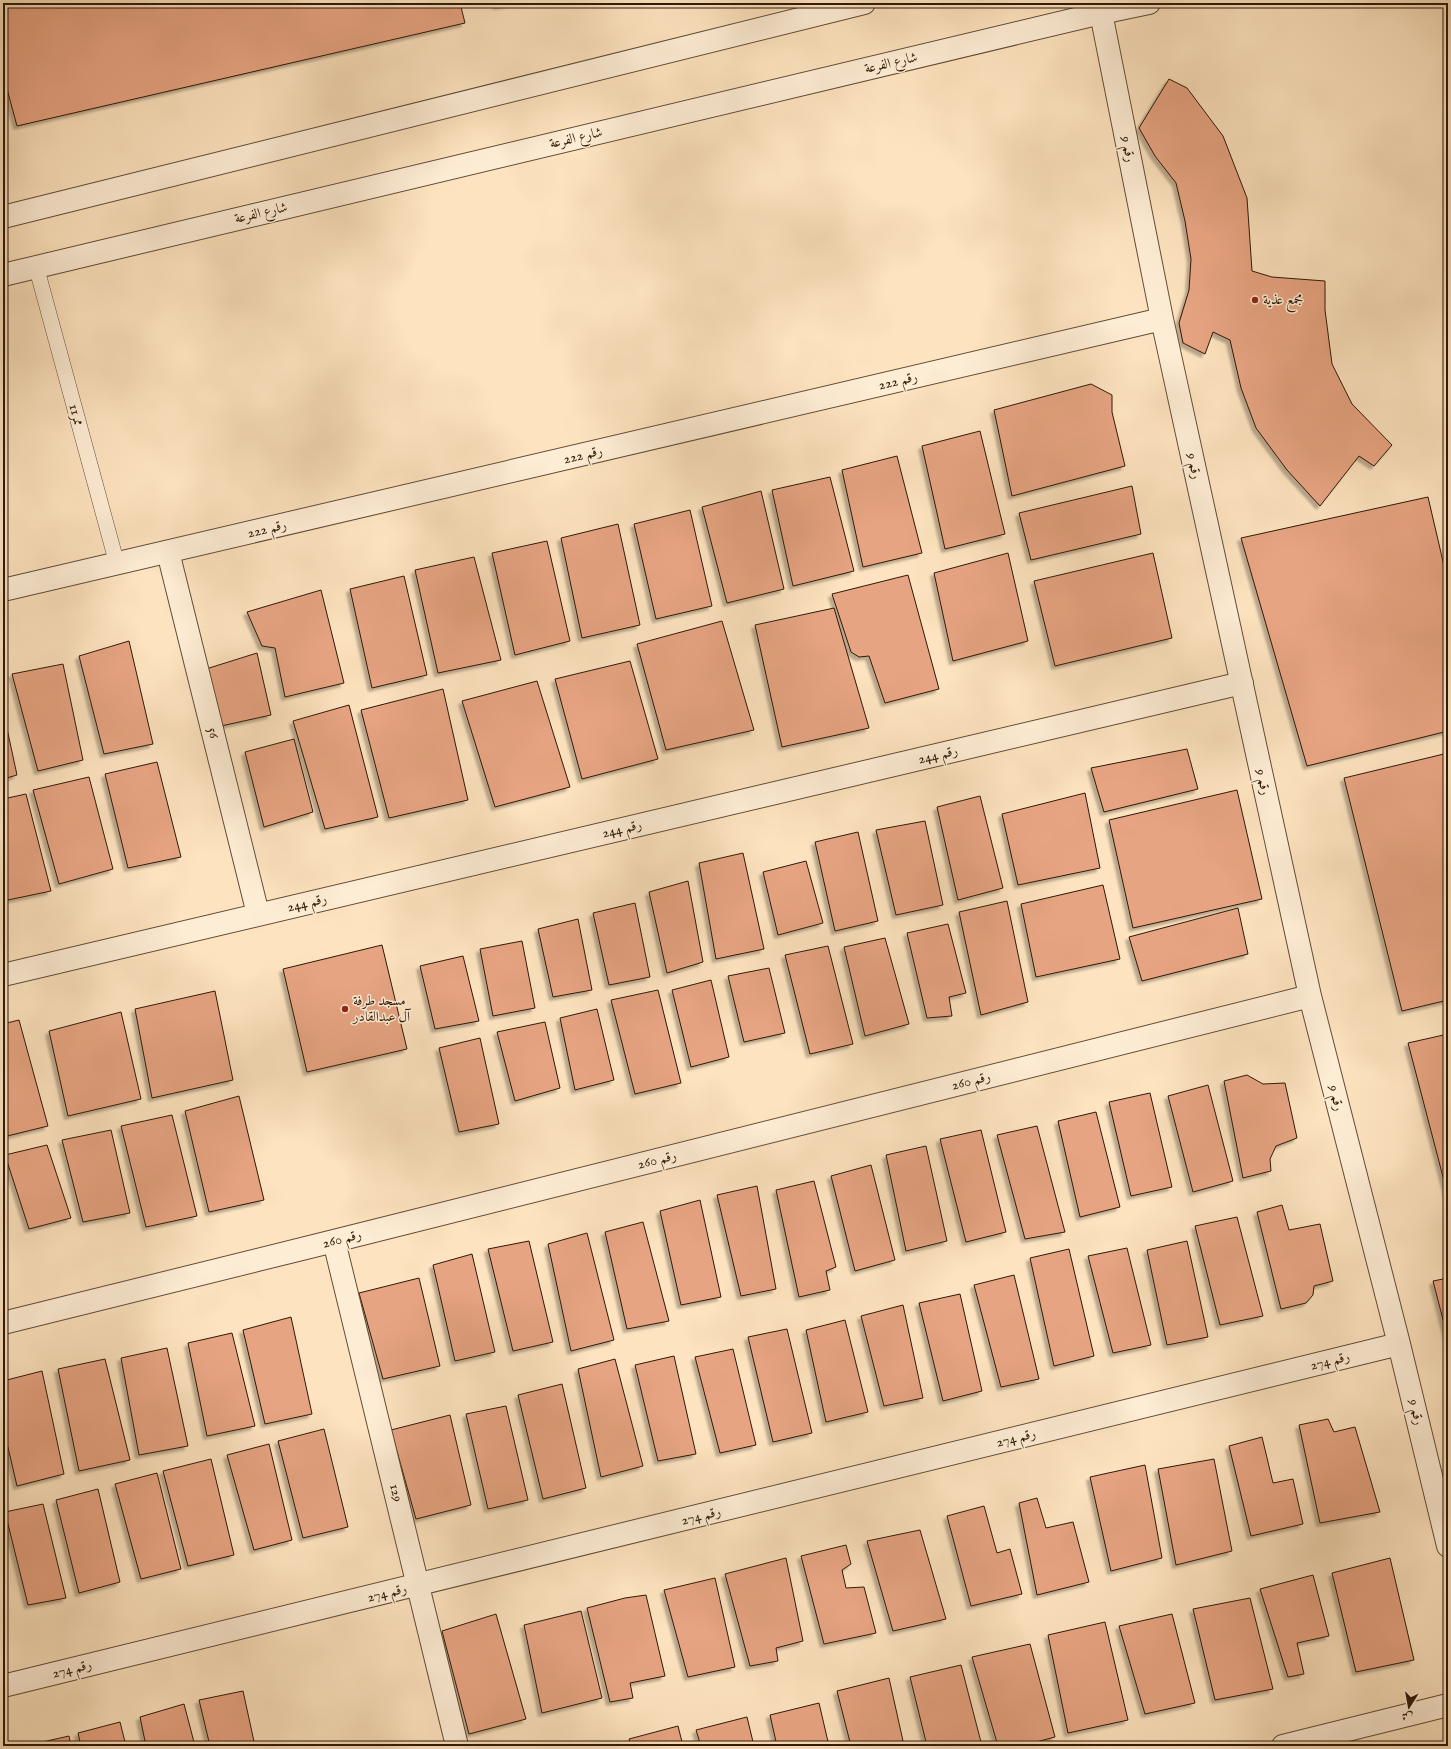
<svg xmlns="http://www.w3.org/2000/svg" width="1451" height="1749" viewBox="0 0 1451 1749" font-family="'IM FELL English',Amiri,serif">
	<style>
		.building { fill: #e7a482; stroke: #2e1908; filter: url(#shadow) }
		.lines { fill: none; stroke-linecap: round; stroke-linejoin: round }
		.service-casing { stroke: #624c36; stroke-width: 16 }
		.minor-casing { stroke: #624c36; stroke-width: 24 }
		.tertiary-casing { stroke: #624c36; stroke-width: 24 }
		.service { stroke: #feedd5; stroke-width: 15 }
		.minor { stroke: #feedd5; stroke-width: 22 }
		.tertiary { stroke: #feedd5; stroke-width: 22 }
		.poi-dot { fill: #8f2418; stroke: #feedd5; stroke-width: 1.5 }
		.labels { text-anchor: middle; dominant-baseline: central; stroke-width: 3; stroke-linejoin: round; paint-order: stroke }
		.street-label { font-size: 14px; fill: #2e1908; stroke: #feedd5 }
		.poi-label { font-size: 14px; fill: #2e1908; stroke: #feedd5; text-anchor: start }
	</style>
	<defs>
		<filter id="shadow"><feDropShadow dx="-3.5" dy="3.5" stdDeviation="1" flood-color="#0004"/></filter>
	</defs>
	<rect width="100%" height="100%" fill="#fde3bf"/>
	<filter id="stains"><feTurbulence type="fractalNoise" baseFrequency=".005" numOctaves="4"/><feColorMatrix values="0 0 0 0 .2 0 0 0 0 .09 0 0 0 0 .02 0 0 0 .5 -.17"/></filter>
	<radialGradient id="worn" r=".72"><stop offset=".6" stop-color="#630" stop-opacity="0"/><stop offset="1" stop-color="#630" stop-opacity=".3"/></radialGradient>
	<path class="building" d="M3,3H460L465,23L17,126L3,74Z
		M496,3H512L497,6Z
		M1169,79L1187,88L1223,136L1247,198L1252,271L1272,277L1325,281V310L1332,364L1352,404L1392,445L1374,466L1359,456L1320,506L1287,470L1256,428L1241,388L1230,340L1213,332L1205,354L1183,343L1179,323L1189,290L1191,259L1185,221L1176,183L1155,156L1139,128Z
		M1091,384L1112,395V412L1125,466L1012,496L994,410Z
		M980,431L1005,534L945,549L922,446Z
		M897,456L922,553L863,567L842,470Z
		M830,477L854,571L793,586L772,490Z
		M1132,486L1141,534L1031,560L1019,513Z
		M761,491L784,589L727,603L702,507Z
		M1428,497L1448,583V731L1307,766L1241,538Z
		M690,510L712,606L656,619L634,524Z
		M618,524L640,625L582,638L561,538Z
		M547,541L570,641L515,655L492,553Z
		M1008,553L1028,641L953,661L934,573Z
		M1153,553L1172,638L1055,666L1034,581Z
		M474,557L501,660L438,673L415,570Z
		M908,575L939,689L885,703L869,656L859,657L851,652L832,594Z
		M404,576L427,675L372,688L350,589Z
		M321,590L344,683L285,697L275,648L262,646L247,612Z
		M834,608L869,728L782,747L755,625Z
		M722,621L754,730L666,750L637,644Z
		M129,641L153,744L104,754L79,656Z
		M257,653L271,715L221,726L206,669Z
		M630,661L658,759L582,779L555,679Z
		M63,664L83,760L38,771L12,674Z
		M537,681L570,787L495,807L462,701Z
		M443,689L468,800L389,818L361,710Z
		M349,705L378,817L325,829L293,721Z
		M3,710L17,775L3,779Z
		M294,739L313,812L264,827L245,752Z
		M1187,749L1198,789L1104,812L1091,768Z
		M1448,753V1000L1402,1011L1344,778Z
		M157,762L181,857L128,868L105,774Z
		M89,777L113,869L59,884L33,790Z
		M1237,790L1262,899L1133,928L1109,820Z
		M1085,793L1100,868L1018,885L1002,814Z
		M26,794L51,891L3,901V799Z
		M980,796L1003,888L958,900L937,807Z
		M925,821L943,905L896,915L876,830Z
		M858,832L878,921L835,931L815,842Z
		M743,853L764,949L716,959L699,863Z
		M806,861L823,923L778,935L763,872Z
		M688,881L703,962L667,973L649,892Z
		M1103,885L1120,959L1036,977L1021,904Z
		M1007,901L1028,1002L981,1015L959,912Z
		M635,903L650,977L609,985L593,913Z
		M1238,908L1248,954L1142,981L1129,937Z
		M578,919L592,990L553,997L538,929Z
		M948,924L966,993L949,997L952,1016L927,1018L907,933Z
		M885,938L909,1024L865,1036L844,947Z
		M522,941L535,1008L493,1016L480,949Z
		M382,945L407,1049L307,1072L283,969Z
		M828,946L853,1044L810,1054L785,955Z
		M463,956L479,1021L435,1029L420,966Z
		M769,968L785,1033L744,1042L728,976Z
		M711,980L729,1057L691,1067L672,990Z
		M658,990L681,1083L635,1094L611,1000Z
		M215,991L233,1080L152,1098L135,1009Z
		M597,1009L614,1080L575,1090L560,1018Z
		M121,1012L141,1099L68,1116L49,1031Z
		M19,1020L48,1126L3,1137V1024Z
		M545,1022L560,1088L515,1101L497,1032Z
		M1448,1034V1196L1408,1043Z
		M480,1038L499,1124L459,1132L439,1048Z
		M1247,1075L1263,1084L1285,1083L1297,1138L1276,1146L1270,1159L1271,1171L1243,1178L1224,1081Z
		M1208,1085L1233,1181L1193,1192L1168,1096Z
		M1150,1093L1172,1187L1131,1196L1109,1102Z
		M239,1096L264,1200L209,1212L185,1111Z
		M1096,1112L1120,1207L1080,1217L1058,1121Z
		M172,1115L197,1216L146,1227L121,1126Z
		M1037,1126L1065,1232L1025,1239L997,1135Z
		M111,1130L130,1213L83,1222L62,1140Z
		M981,1130L1006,1232L966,1242L940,1139Z
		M47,1145L71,1218L29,1229L5,1155Z
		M926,1146L947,1241L906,1251L886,1155Z
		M871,1165L895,1260L855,1271L831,1176Z
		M814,1181L836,1267L826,1271L830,1290L799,1297L776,1190Z
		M757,1186L776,1289L741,1296L717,1195Z
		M700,1200L721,1297L681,1305L660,1211Z
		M1282,1205L1289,1230L1320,1224L1333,1281L1314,1286L1313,1295L1306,1303L1281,1309L1257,1212Z
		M1237,1217L1263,1316L1220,1325L1195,1226Z
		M643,1222L669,1321L627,1329L605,1232Z
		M587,1233L614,1340L571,1351L548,1244Z
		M529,1241L553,1342L513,1351L488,1249Z
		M1187,1241L1208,1337L1167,1345L1147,1250Z
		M1127,1248L1151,1345L1113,1353L1088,1256Z
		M1069,1249L1094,1356L1054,1366L1030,1258Z
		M472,1254L495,1352L455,1361L433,1265Z
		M1014,1275L1039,1379L1001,1387L974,1285Z
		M419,1278L440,1366L383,1379L359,1293Z
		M1448,1278V1339L1433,1281Z
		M960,1294L982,1391L943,1401L919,1303Z
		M903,1305L923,1398L884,1406L861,1316Z
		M291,1317L312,1414L265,1424L243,1330Z
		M845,1320L868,1412L826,1422L806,1330Z
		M787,1329L812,1433L773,1442L748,1337Z
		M232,1333L255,1426L207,1436L188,1343Z
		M167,1348L188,1446L139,1455L121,1358Z
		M733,1349L756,1445L720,1453L695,1357Z
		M674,1356L696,1454L658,1461L635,1365Z
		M105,1359L130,1460L79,1471L58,1369Z
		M615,1359L643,1466L601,1477L578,1369Z
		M42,1371L64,1474L17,1486L3,1426V1381Z
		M562,1384L586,1488L543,1499L518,1395Z
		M506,1406L528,1500L488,1509L466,1414Z
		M450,1415L471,1505L416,1519L391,1430Z
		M1328,1419L1334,1432L1355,1427L1380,1512L1320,1523L1299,1425Z
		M324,1429L348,1527L303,1538L278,1441Z
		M1262,1437L1273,1483L1293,1479L1303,1524L1251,1536L1229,1446Z
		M269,1444L292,1540L254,1550L227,1455Z
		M211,1459L234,1555L188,1566L163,1471Z
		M1214,1459L1232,1551L1176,1565L1158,1469Z
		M1145,1465L1162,1558L1111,1571L1090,1477Z
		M157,1473L181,1569L141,1579L115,1484Z
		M98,1489L120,1582L79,1593L56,1500Z
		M1037,1498L1046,1528L1073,1522L1089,1582L1037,1595L1019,1503Z
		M43,1504L66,1598L28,1605L5,1512Z
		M984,1506L997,1553L1010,1549L1022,1594L971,1606L947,1516Z
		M920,1530L946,1619L893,1631L867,1541Z
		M846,1545L851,1564L842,1570L846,1588L864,1587L876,1633L824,1644L801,1556Z
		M786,1558L803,1641L776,1648L778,1661L750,1666L725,1574Z
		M1390,1558L1414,1660L1356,1672L1332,1573Z
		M1313,1575L1329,1636L1297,1643L1304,1674L1288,1677L1260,1589Z
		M715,1578L735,1667L688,1677L664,1590Z
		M3,1594L7,1608L3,1609Z
		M646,1595L665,1676L630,1683L633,1698L610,1702L587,1608L625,1598Z
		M1250,1598L1273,1689L1215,1700L1193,1609Z
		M581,1611L602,1698L542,1713L524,1625Z
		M496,1614L526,1719L469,1734L442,1631Z
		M1172,1614L1195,1703L1145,1714L1119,1626Z
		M1105,1622L1128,1720L1068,1733L1048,1635Z
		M1030,1644L1055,1737L1021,1746H998L972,1657Z
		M961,1665L982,1746H927L910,1677Z
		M889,1678L903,1741L880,1746H851L837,1691Z
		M243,1691L255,1746H210L199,1700Z
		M819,1703L829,1746H777L770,1715Z
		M184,1704L195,1746H146L140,1717Z
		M747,1717L754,1746H701L696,1730Z
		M120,1722L126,1746H81L78,1733Z
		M678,1726L683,1746H631L629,1739Z
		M69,1736L71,1746H29V1745Z"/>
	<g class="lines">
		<defs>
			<path id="service" d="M36,266L117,564"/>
			<path id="minor" d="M1101,13L1162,319L1310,996L1399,1344L1448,1546
				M168,552L258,914
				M3,590L1162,319
				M3,975L1242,683
				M334,1241L457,1746
				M3,1323L334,1241L1310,996
				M3,1686L1399,1344
				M1283,1746L1448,1705"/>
			<path id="tertiary" d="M3,217L864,3
				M3,275L1101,13L1149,3"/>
		</defs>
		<use href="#service" class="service-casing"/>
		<use href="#minor" class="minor-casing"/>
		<use href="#tertiary" class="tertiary-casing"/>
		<use href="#service" class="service"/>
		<use href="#minor" class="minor"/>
		<use href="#tertiary" class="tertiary"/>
	</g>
	<g class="poi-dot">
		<circle cx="1255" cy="300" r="4"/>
		<circle cx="345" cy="1009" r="4"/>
	</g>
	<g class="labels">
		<g class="street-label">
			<text transform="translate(891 63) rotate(-13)">شارع الفرعة</text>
			<text transform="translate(576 138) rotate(-13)">شارع الفرعة</text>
			<text transform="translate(1128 149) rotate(79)">رقم 9</text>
			<text transform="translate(261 213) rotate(-13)">شارع الفرعة</text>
			<text transform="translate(898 381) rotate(-13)">رقم 222</text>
			<text transform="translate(76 415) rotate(75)">ممر11</text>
			<text transform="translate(583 455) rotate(-13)">رقم 222</text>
			<text transform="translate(1194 466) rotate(78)">رقم 9</text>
			<text transform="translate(267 529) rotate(-13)">رقم 222</text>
			<text transform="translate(213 733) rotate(76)">56</text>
			<text transform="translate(938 755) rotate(-13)">رقم 244</text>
			<text transform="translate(1263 782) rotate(78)">رقم 9</text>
			<text transform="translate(622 829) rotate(-13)">رقم 244</text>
			<text transform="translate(307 903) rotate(-13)">رقم 244</text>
			<text transform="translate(971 1081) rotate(-14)">رقم 260</text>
			<text transform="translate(1336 1098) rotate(76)">رقم 9</text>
			<text transform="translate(657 1160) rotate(-14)">رقم 260</text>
			<text transform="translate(342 1239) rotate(-14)">رقم 260</text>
			<text transform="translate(1330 1361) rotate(-14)">رقم 274</text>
			<text transform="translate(1416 1412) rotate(76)">رقم 9</text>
			<text transform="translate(1016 1438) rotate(-14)">رقم 274</text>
			<text transform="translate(396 1493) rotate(76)">129</text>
			<text transform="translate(701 1516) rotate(-14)">رقم 274</text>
			<text transform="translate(387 1593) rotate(-14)">رقم 274</text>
			<text transform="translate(72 1669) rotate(-14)">رقم 274</text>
		</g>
		<g class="poi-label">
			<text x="1263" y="300">مجمع عذية</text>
			<text x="353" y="1001">مسجد طرفة<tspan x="353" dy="16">آل عبدالقادر</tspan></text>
		</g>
	</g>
	<rect width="1451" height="1749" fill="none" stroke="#fde3bf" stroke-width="16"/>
	<rect x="4" y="4" width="1443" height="1741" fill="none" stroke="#2e1908" stroke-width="2"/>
	<rect x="8" y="8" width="1435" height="1733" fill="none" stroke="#2e1908"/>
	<g transform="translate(1409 1707) rotate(191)" stroke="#feedd5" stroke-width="3" paint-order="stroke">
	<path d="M0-3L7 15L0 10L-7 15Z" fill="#2e1908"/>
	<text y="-6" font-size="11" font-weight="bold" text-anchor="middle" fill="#2e1908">ش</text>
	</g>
	<rect width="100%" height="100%" filter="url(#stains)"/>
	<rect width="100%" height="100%" fill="url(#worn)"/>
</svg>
